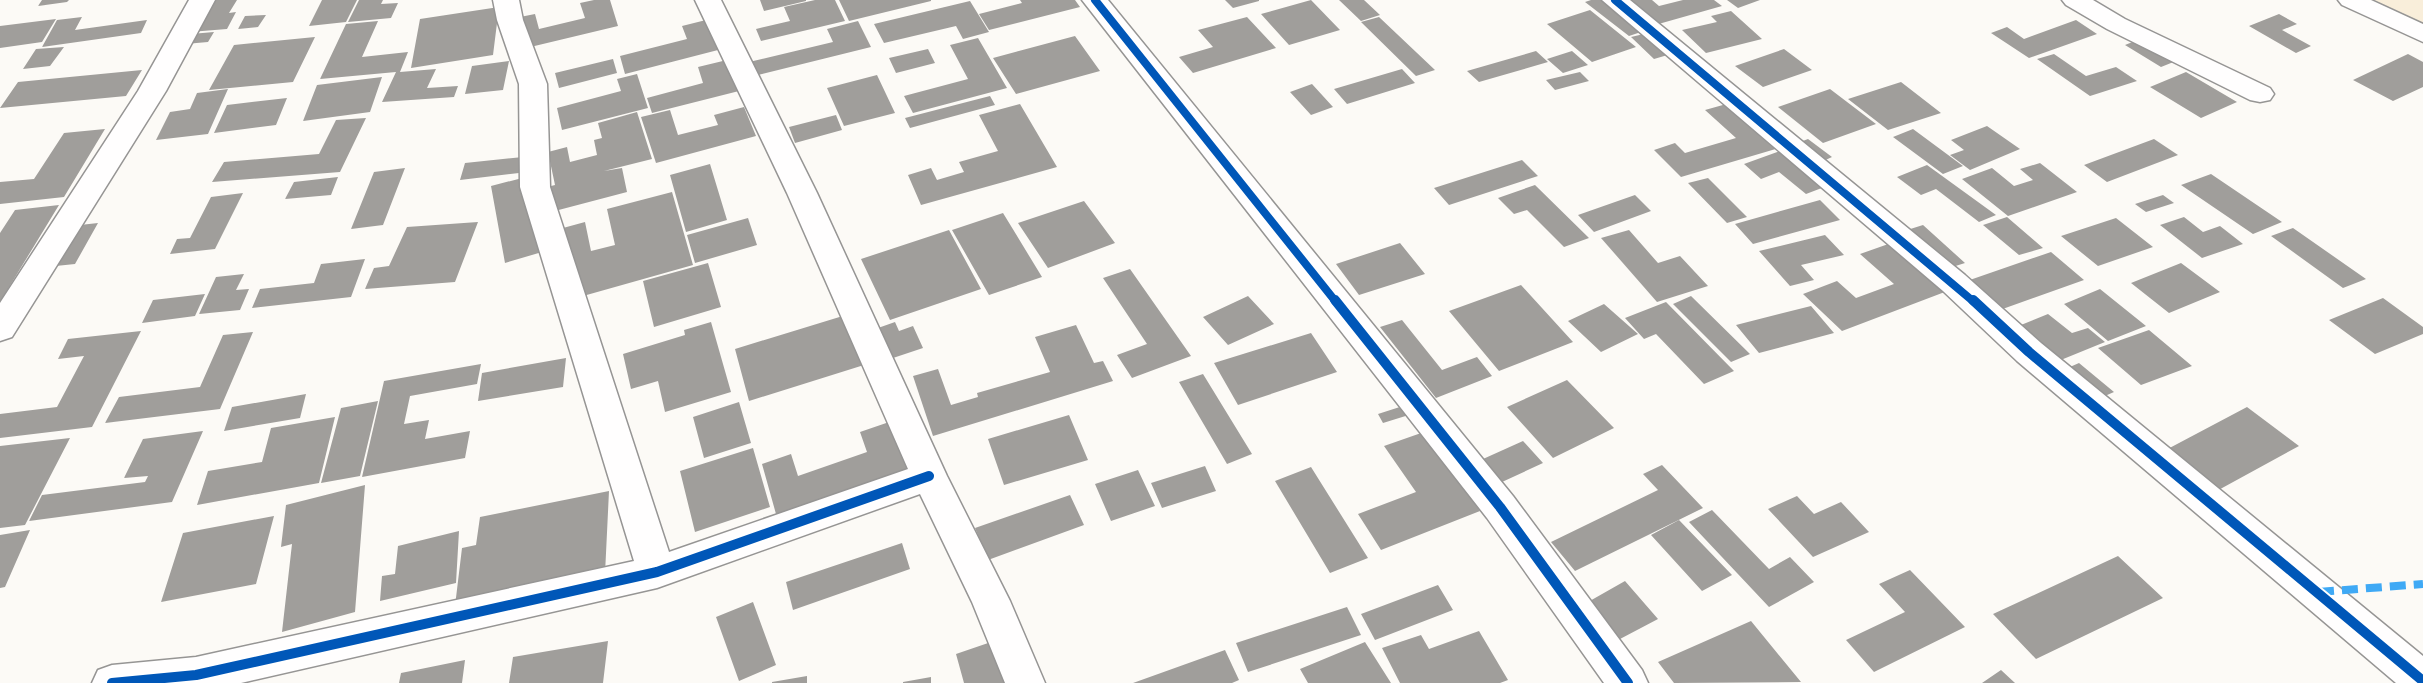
<svg xmlns="http://www.w3.org/2000/svg" width="2423" height="683" viewBox="0 0 2423 683" font-family="Georgia,serif">
	<style>
		.sand { fill: #f9eeda }
		.building { fill: #a09e9b }
		.lines { fill: none; stroke-linecap: round; stroke-linejoin: round }
		.minor-casing { stroke: #969594; stroke-width: 3 }
		.minor { fill: #fffefe; fill-rule: evenodd }
		.quiet { stroke: #3fa9f5; stroke-width: 8; stroke-dasharray: 16 8; stroke-linecap: butt }
		.cycleway-far1-casing { stroke: #fff; stroke-width: 10 }
		.cycleway-casing { stroke: #fff; stroke-width: 14 }
		.cycleway-far1 { stroke: #0057b8; stroke-width: 8 }
		.cycleway { stroke: #0057b8; stroke-width: 10 }
	</style>
	<rect width="100%" height="100%" fill="#fcfaf6"/>
	<path class="sand" d="M2356,0H2423V36Z"/>
	<path class="building" d="M42,0H69L67,2L38,6Z
		M209,0H237L229,13L236,12L227,29L190,32Z
		M322,0H357L346,22L309,26Z
		M359,0H383L381,4L398,3L391,18L348,22Z
		M594,0H610L618,26L522,49L515,18L535,14L539,29L585,18L580,3Z
		M760,0H806V1L764,11Z
		M815,0H835L845,21L761,41L756,29L790,21L784,7Z
		M839,0H931V1L849,21Z
		M1020,0H1075L1080,7L989,30L979,14L1022,3Z
		M1225,0H1259V1L1233,8Z
		M1311,0L1340,30L1289,45L1261,14Z
		M1339,0H1364L1380,15L1361,21Z
		M1591,0H1609L1647,30L1629,36L1585,2Z
		M1627,0H1652L1659,6L1683,0H1714L1722,6L1655,25Z
		M1727,0H1760L1738,8Z
		M970,1L989,32L963,39L956,26L884,43L874,24Z
		M499,7L493,55L411,68L420,19Z
		M1590,10L1636,47L1592,62L1547,24Z
		M1731,11L1762,39L1706,53L1682,30L1717,22L1711,16Z
		M2279,14L2297,24L2282,30L2311,46L2296,53L2249,26Z
		M266,15L258,27L238,29L245,16Z
		M82,17L75,30L147,20L141,33L42,47L57,20Z
		M1247,17L1276,48L1193,73L1179,57L1213,47L1198,30Z
		M1379,17L1435,70L1416,76L1361,22Z
		M56,19L42,42L0,48V26Z
		M706,20L718,50L625,74L620,56L687,39L682,26Z
		M2076,20L2097,34L2029,58L1991,33L2007,27L2024,39Z
		M378,21L362,57L408,52L400,72L436,69L427,88L458,86L454,97L382,102L396,72L320,79L346,24Z
		M858,21L871,47L754,76L749,62L833,42L827,29Z
		M214,32L208,42L185,44L191,34Z
		M1648,33L1671,54L1654,59L1631,37Z
		M1075,36L1100,71L1016,94L993,58Z
		M315,37L293,82L209,90L234,45Z
		M978,38L1007,88L913,113L904,96L968,79L950,45Z
		M2140,39L2176,61L2161,67L2125,45Z
		M64,47L50,66L23,69L36,49Z
		M928,49L935,63L896,73L889,58Z
		M1784,49L1812,70L1763,87L1735,66Z
		M1536,51L1548,62L1479,82L1467,71Z
		M1572,51L1588,65L1563,73L1547,59Z
		M2054,54L2086,76L2116,67L2137,81L2090,96L2037,59Z
		M2408,54L2423,62V87L2393,101L2353,80Z
		M613,59L617,73L559,88L555,73Z
		M727,60L739,91L652,113L647,98L703,83L698,67Z
		M509,61L503,90L465,94L472,66Z
		M1402,69L1415,83L1347,104L1334,89Z
		M142,70L126,96L0,108L18,82Z
		M1580,72L1589,81L1555,90L1546,80Z
		M2186,72L2237,102L2201,118L2150,87Z
		M637,74L648,108L562,130L557,108L621,91L617,79Z
		M877,75L895,113L844,126L827,88Z
		M382,77L370,112L303,121L317,85Z
		M1901,82L1941,113L1888,130L1848,99Z
		M1312,84L1333,107L1311,115L1290,92Z
		M228,89L208,134L156,140L170,112L190,109L197,93Z
		M1830,89L1876,124L1823,143L1778,107Z
		M990,96L995,105L910,128L905,118Z
		M287,98L276,125L214,133L227,105Z
		M1730,103L1779,148L1681,177L1654,150L1675,143L1685,153L1736,138L1705,110Z
		M1020,104L1057,167L921,205L908,175L931,168L937,180L964,172L959,162L998,151L979,115Z
		M744,107L756,136L656,163L641,117L670,110L678,135L718,125L714,115Z
		M637,112L652,159L604,171L622,168L627,192L551,212L547,187L555,185L548,152L567,147L570,162L597,155L594,140L602,138L598,123Z
		M836,115L842,130L795,143L789,127Z
		M366,118L340,172L212,182L224,162L319,154L336,120Z
		M1987,126L2020,149L1970,170L1950,155L1964,150L1951,140Z
		M105,129L64,197L0,204V182L34,179L64,133Z
		M1913,129L1963,166L1943,174L1893,137Z
		M1808,139L1832,157L1819,163L1795,144Z
		M2154,139L2178,155L2107,182L2084,165Z
		M1783,150L1827,186L1806,194L1779,172L1761,179L1744,164Z
		M523,157L519,173L460,180L465,163Z
		M1522,160L1538,176L1449,205L1434,188Z
		M2040,163L2077,192L2008,216L1962,179L1992,168L2014,186L2033,180L2020,169Z
		M710,164L727,220L686,232L670,175Z
		M1927,165L1996,215L1979,222L1936,189L1921,195L1897,177Z
		M405,168L383,225L351,229L374,172Z
		M2211,174L2282,222L2253,234L2181,185Z
		M338,177L331,195L285,199L294,182Z
		M526,177L542,252L505,263L491,186Z
		M1708,178L1747,217L1727,223L1688,183Z
		M1535,185L1589,238L1564,247L1527,210L1514,214L1498,198Z
		M672,192L693,265L576,298L563,228L585,222L591,251L615,245L607,209Z
		M243,193L215,249L170,254L177,239L190,238L211,197Z
		M1635,195L1651,211L1594,232L1578,215Z
		M2163,195L2174,203L2146,212L2135,204Z
		M1820,200L1840,220L1753,244L1735,224Z
		M1084,201L1115,243L1048,268L1018,223Z
		M59,205L0,302V233L15,210Z
		M1003,213L1042,277L989,295L952,230Z
		M2007,217L2043,248L2019,255L1983,225Z
		M2184,217L2203,232L2220,226L2243,244L2202,258L2160,225Z
		M748,218L757,245L695,263L687,235Z
		M2116,218L2153,247L2098,266L2061,236Z
		M478,222L455,282L365,289L374,268L389,266L407,227Z
		M98,223L75,264L46,267L71,226Z
		M1923,225L1965,263L1946,269L1904,231Z
		M2293,228L2366,279L2343,288L2271,236Z
		M949,230L981,289L890,320L861,259Z
		M1629,230L1658,263L1680,256L1708,286L1657,302L1601,238Z
		M1825,235L1844,255L1801,265L1814,280L1790,286L1759,251Z
		M1894,242L1950,290L1842,331L1803,294L1837,281L1856,298L1894,284L1860,254Z
		M1400,243L1425,274L1359,295L1336,264Z
		M2051,252L2084,280L1997,311L1964,282Z
		M365,259L351,297L252,308L260,289L314,283L321,264Z
		M708,263L721,307L654,327L643,281Z
		M2181,263L2220,292L2169,313L2131,283Z
		M1130,269L1191,356L1132,378L1117,355L1147,344L1103,278Z
		M244,274L236,290L249,289L240,310L199,314L216,277Z
		M1521,285L1573,342L1499,371L1449,311Z
		M2100,289L2146,326L2108,341L2064,304Z
		M205,294L195,316L142,323L153,300Z
		M1248,296L1274,324L1228,345L1203,317Z
		M1691,296L1750,354L1731,362L1673,304Z
		M2383,298L2423,327V334L2375,354L2329,320Z
		M1666,302L1734,371L1704,384L1656,334L1644,339L1625,318Z
		M1604,304L1638,334L1601,352L1568,321Z
		M1811,306L1834,333L1759,353L1736,325Z
		M2048,314L2072,333L2088,328L2105,342L2051,364L2011,329Z
		M846,315L864,365L749,401L735,349Z
		M1402,320L1442,370L1477,357L1492,376L1436,398L1380,327Z
		M711,322L731,392L665,412L658,381L631,389L623,354L685,335L684,330Z
		M895,322L899,331L913,326L923,348L893,358L878,328Z
		M1076,325L1094,363L1103,361L1113,381L933,436L913,376L938,369L951,405L978,397L977,393L1050,372L1035,337Z
		M2149,330L2192,366L2141,385L2098,348Z
		M141,331L92,427L0,438V414L57,407L84,356L58,359L68,339Z
		M253,332L220,409L105,423L119,397L200,387L223,335Z
		M1311,333L1337,372L1238,405L1214,363Z
		M566,358L563,387L478,401L482,373Z
		M2079,363L2114,392L2098,399L2063,370Z
		M481,364L477,384L410,396L404,424L429,420L425,439L470,431L465,458L362,477L384,381Z
		M1203,374L1252,454L1227,464L1179,382Z
		M1567,380L1614,428L1553,458L1507,407Z
		M306,394L300,418L224,431L232,407Z
		M378,401L360,476L321,483L341,408Z
		M739,402L751,443L704,458L693,417Z
		M1406,405L1412,414L1383,423L1378,414Z
		M2247,407L2299,446L2213,493L2162,452Z
		M1069,415L1088,460L1004,485L988,439Z
		M335,417L319,483L197,505L208,471L262,462L271,428Z
		M895,420L913,468L776,514L762,464L791,454L798,476L867,452L860,432Z
		M203,431L172,502L29,521L42,495L145,482L148,476L124,478L143,439Z
		M1424,432L1480,511L1381,550L1358,514L1416,492L1384,446Z
		M70,438L25,525L0,528V446Z
		M1523,441L1543,463L1502,482L1483,459Z
		M753,448L770,507L695,532L680,471Z
		M1662,465L1703,508L1575,571L1551,542L1658,490L1643,474Z
		M1205,466L1216,491L1162,508L1151,483Z
		M1311,467L1368,558L1330,573L1275,481Z
		M1138,470L1155,506L1111,521L1095,484Z
		M365,485L355,612L282,632L292,544L281,547L286,505Z
		M609,491L605,574L455,606L462,548L476,545L480,517Z
		M1070,495L1084,525L988,560L975,528Z
		M1797,496L1814,514L1841,502L1869,532L1813,557L1768,509Z
		M1712,510L1769,569L1790,557L1814,582L1769,607L1689,522Z
		M274,516L256,584L161,602L183,533Z
		M1679,520L1732,575L1702,591L1651,535Z
		M30,530L5,587L0,588V535Z
		M459,531L456,583L380,601L382,576L395,574L398,546Z
		M902,543L910,569L793,610L786,582Z
		M2118,556L2163,598L2036,659L1993,614Z
		M1910,570L1965,627L1874,672L1846,640L1905,612L1879,584Z
		M1625,581L1658,619L1620,639L1588,602Z
		M1438,585L1453,610L1375,640L1361,614Z
		M753,602L776,665L739,681L716,617Z
		M1347,607L1361,635L1248,672L1236,643Z
		M1751,621L1801,682L1674,683L1658,662Z
		M1479,631L1508,680L1500,683H1400L1382,648L1421,635L1429,649Z
		M608,641L603,683H509L513,657Z
		M994,641L1007,683H964L956,654Z
		M1365,642L1391,683H1308L1300,669Z
		M1225,650L1239,680L1232,683H1133Z
		M465,660L462,683H399L401,673Z
		M2001,670L2015,683H1982Z
		M807,676V683H772V682Z
		M931,677V683H903V682Z"/>
	<g class="lines">
		<defs>
			<path id="minor" d="M189,0H215L166,91L12,337L0,341V303L138,91Z
				M493,0H519L523,20L547,84L550,187L669,552L908,469L787,193L695,0H721L817,193L947,476L1010,601L1045,683H1005L972,602L920,494L657,588L241,683H92L98,670L112,665L196,657L634,561L520,187L519,84L497,20Z
				M1082,0H1108L1513,496L1642,670L1648,683H1604L1487,518Z
				M1602,0H1630L1965,275L2041,343L2423,656V683H2396L2017,361L1943,291Z
				M2062,0H2093L2125,19L2270,88L2274,94L2270,100L2260,102L2250,100L2107,29L2066,5Z
				M2338,0H2371L2423,24V42L2342,5Z"/>
		</defs>
		<use href="#minor" class="minor-casing"/>
		<use href="#minor" class="minor"/>
		<path class="quiet" d="M2318,592L2423,584"/>
		<defs>
			<path id="cycleway-far1" d="M1095,0L1336,302
				M1615,0L1974,302"/>
			<path id="cycleway" d="M1335,300L1500,507L1628,683
				M1973,300L2029,352L2423,681
				M112,683L196,675L657,572L929,476"/>
		</defs>
		<use href="#cycleway-far1" class="cycleway-far1-casing"/>
		<use href="#cycleway" class="cycleway-casing"/>
		<use href="#cycleway-far1" class="cycleway-far1"/>
		<use href="#cycleway" class="cycleway"/>
	</g>
</svg>
